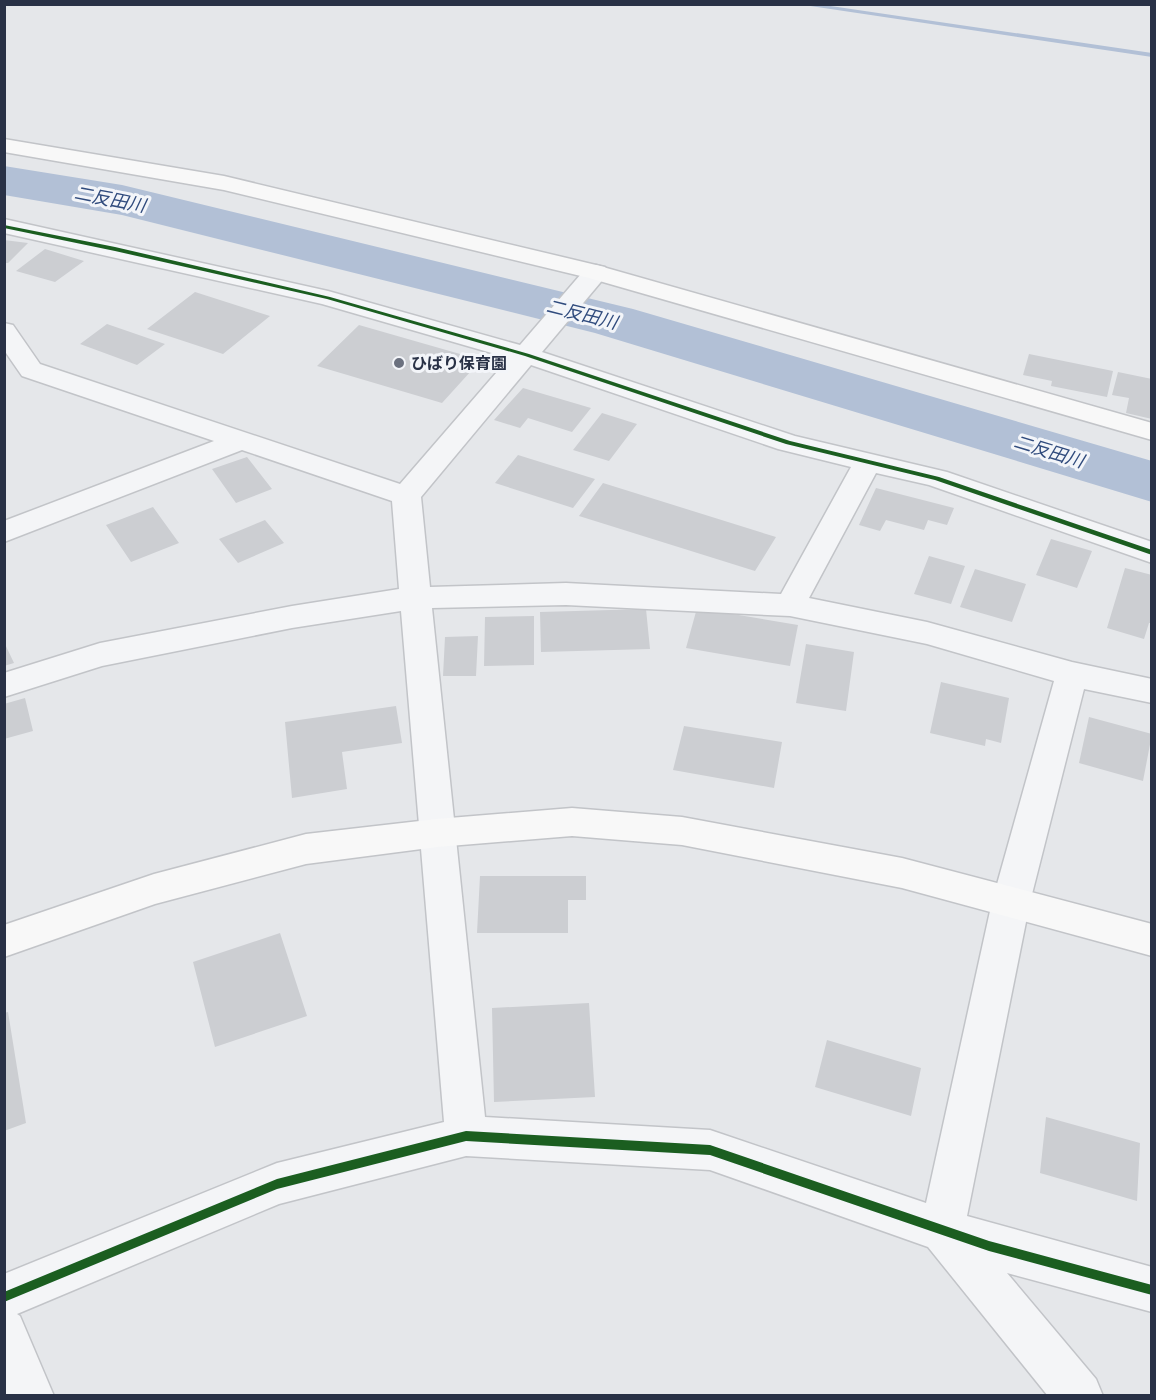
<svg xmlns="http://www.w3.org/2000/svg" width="1156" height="1400" viewBox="0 0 1156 1400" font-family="'Work Sans','Noto Sans JP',sans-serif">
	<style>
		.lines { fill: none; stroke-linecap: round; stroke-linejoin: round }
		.stream { fill: #b2c0d6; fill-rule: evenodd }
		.river { fill: #b2c0d6; fill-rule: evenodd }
		.building { fill: #ccced2 }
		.street-casing { stroke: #c2c4c8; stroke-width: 3 }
		.secondary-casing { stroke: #c2c4c8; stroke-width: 3 }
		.street { fill: #f4f5f7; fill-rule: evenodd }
		.secondary { fill: #f8f8f8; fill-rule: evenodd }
		.cycleway-casing { stroke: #f3f5f9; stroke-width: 3 }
		.cycleway { fill: #1b5e20; fill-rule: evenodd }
		.poi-dot { fill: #6b717f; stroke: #f3f5f9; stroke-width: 2 }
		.labels { text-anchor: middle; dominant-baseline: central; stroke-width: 6; stroke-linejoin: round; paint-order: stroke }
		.far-poi-label { font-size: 16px; font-weight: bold; fill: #293146; stroke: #f3f5f9; text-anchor: start }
		.far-water-label { font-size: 18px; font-style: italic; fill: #304b7d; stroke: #f3f5f9 }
	</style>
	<rect width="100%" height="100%" fill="#e5e7ea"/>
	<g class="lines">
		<path class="stream" d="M797,4H817L1152,53V57Z"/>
		<path class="river" d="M4,166L122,185L633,309L1152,461V502L595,333L122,215L4,195Z"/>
	</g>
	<path class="building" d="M4,240L28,243L8,263H4Z
		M45,249L84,261L55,282L16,271Z
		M195,292L270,316L223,354L147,329Z
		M107,324L165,344L137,365L80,344Z
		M359,325L481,360L442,403L317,366Z
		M1029,354L1113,371L1107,397L1051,386L1052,381L1023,375Z
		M1118,372L1152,379V419L1126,413L1129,398L1112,395Z
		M523,388L591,408L572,432L528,418L520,428L494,420Z
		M602,413L637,424L609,461L573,450Z
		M518,455L595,479L573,508L495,483Z
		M247,457L272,489L236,503L212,469Z
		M603,483L776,537L755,571L579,516Z
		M876,488L954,508L947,525L928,520L924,530L886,520L880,531L859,525Z
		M153,507L179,543L131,562L106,525Z
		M265,520L284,543L238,563L219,539Z
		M1051,539L1092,551L1077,588L1036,575Z
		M929,556L965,566L951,604L914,594Z
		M1125,568L1152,575L1150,593L1152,594V623H1149L1144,639L1107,628Z
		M975,569L1026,584L1012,622L960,607Z
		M697,608L798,625L790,666L686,648Z
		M646,609L650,649L541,652L540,612Z
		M534,616V665L484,666L485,617Z
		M478,636L476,676H443L445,637Z
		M4,642L14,663L4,666Z
		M806,644L854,652L846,711L796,703Z
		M941,682L1009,698L1001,743L986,739L985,746L930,733Z
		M25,698L33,731L4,739V704Z
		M396,706L402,743L342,752L347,789L292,798L285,722Z
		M1089,717L1152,734L1143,781L1079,763Z
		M684,726L782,742L774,788L673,770Z
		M480,876H586V900H568V933H477Z
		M280,933L307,1016L215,1047L193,962Z
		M589,1003L595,1097L494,1102L492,1008Z
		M8,1012L26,1123L4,1131V1013Z
		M827,1040L921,1068L911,1116L815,1087Z
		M1046,1117L1140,1143L1137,1201L1040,1173Z"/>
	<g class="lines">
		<defs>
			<path id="street" d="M4,219L328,291L520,345L587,267L596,265L605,267L608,272L605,277L542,352L795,436L947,472L1152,542V563L929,485L876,473L809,598L927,622L1072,662L1152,679V703L1084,689L1030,902L967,1216L1152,1267V1312L1007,1273L1096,1379L1103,1396H1048L928,1247L710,1170L466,1156L279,1204L17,1314L20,1316L54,1396H6L4,1274L277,1163L444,1122L401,611L292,628L102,666L4,697V673L100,643L292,606L399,589L392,501L242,450L4,542V521L214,441L22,376L4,350V323L13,325L40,364L400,484L509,358L322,304L4,233ZM531,365L778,449L851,467L781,594L566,583L430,587L421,497ZM566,605L790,616L927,644L1054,681L992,902L926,1203L710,1130L485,1117L432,608Z"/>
			<path id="secondary" d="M4,139L224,176L596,265L1152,423V440L589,278L224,190L4,152Z
				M572,808L682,817L902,858L1152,924V956L902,888L682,845L572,836L437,847L306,864L155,904L4,957V925L154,874L306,834L437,819Z"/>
		</defs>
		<use href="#street" class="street-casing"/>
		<use href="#secondary" class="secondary-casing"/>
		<use href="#street" class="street"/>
		<use href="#secondary" class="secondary"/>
		<defs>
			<path id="cycleway" d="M4,225L115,247L330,297L529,354L790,441L939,477L1152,550V555L935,480L786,444L525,356L327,299L115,251L4,228Z
				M466,1131L710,1145L989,1241L1152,1285V1295L989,1251L710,1155L466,1141L277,1189L4,1302V1292L277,1179Z"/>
		</defs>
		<use href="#cycleway" class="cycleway-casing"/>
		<use href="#cycleway" class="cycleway"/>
	</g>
	<circle class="poi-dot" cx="399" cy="363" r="6"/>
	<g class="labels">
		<g class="far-poi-label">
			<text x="411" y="363">ひばり保育園</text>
		</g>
		<g class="far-water-label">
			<text transform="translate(110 199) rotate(11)">二反田川</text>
			<text transform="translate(582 314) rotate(14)">二反田川</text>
			<text transform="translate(1049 451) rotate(17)">二反田川</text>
		</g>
	</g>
	<rect width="1156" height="1400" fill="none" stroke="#293146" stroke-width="12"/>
</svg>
